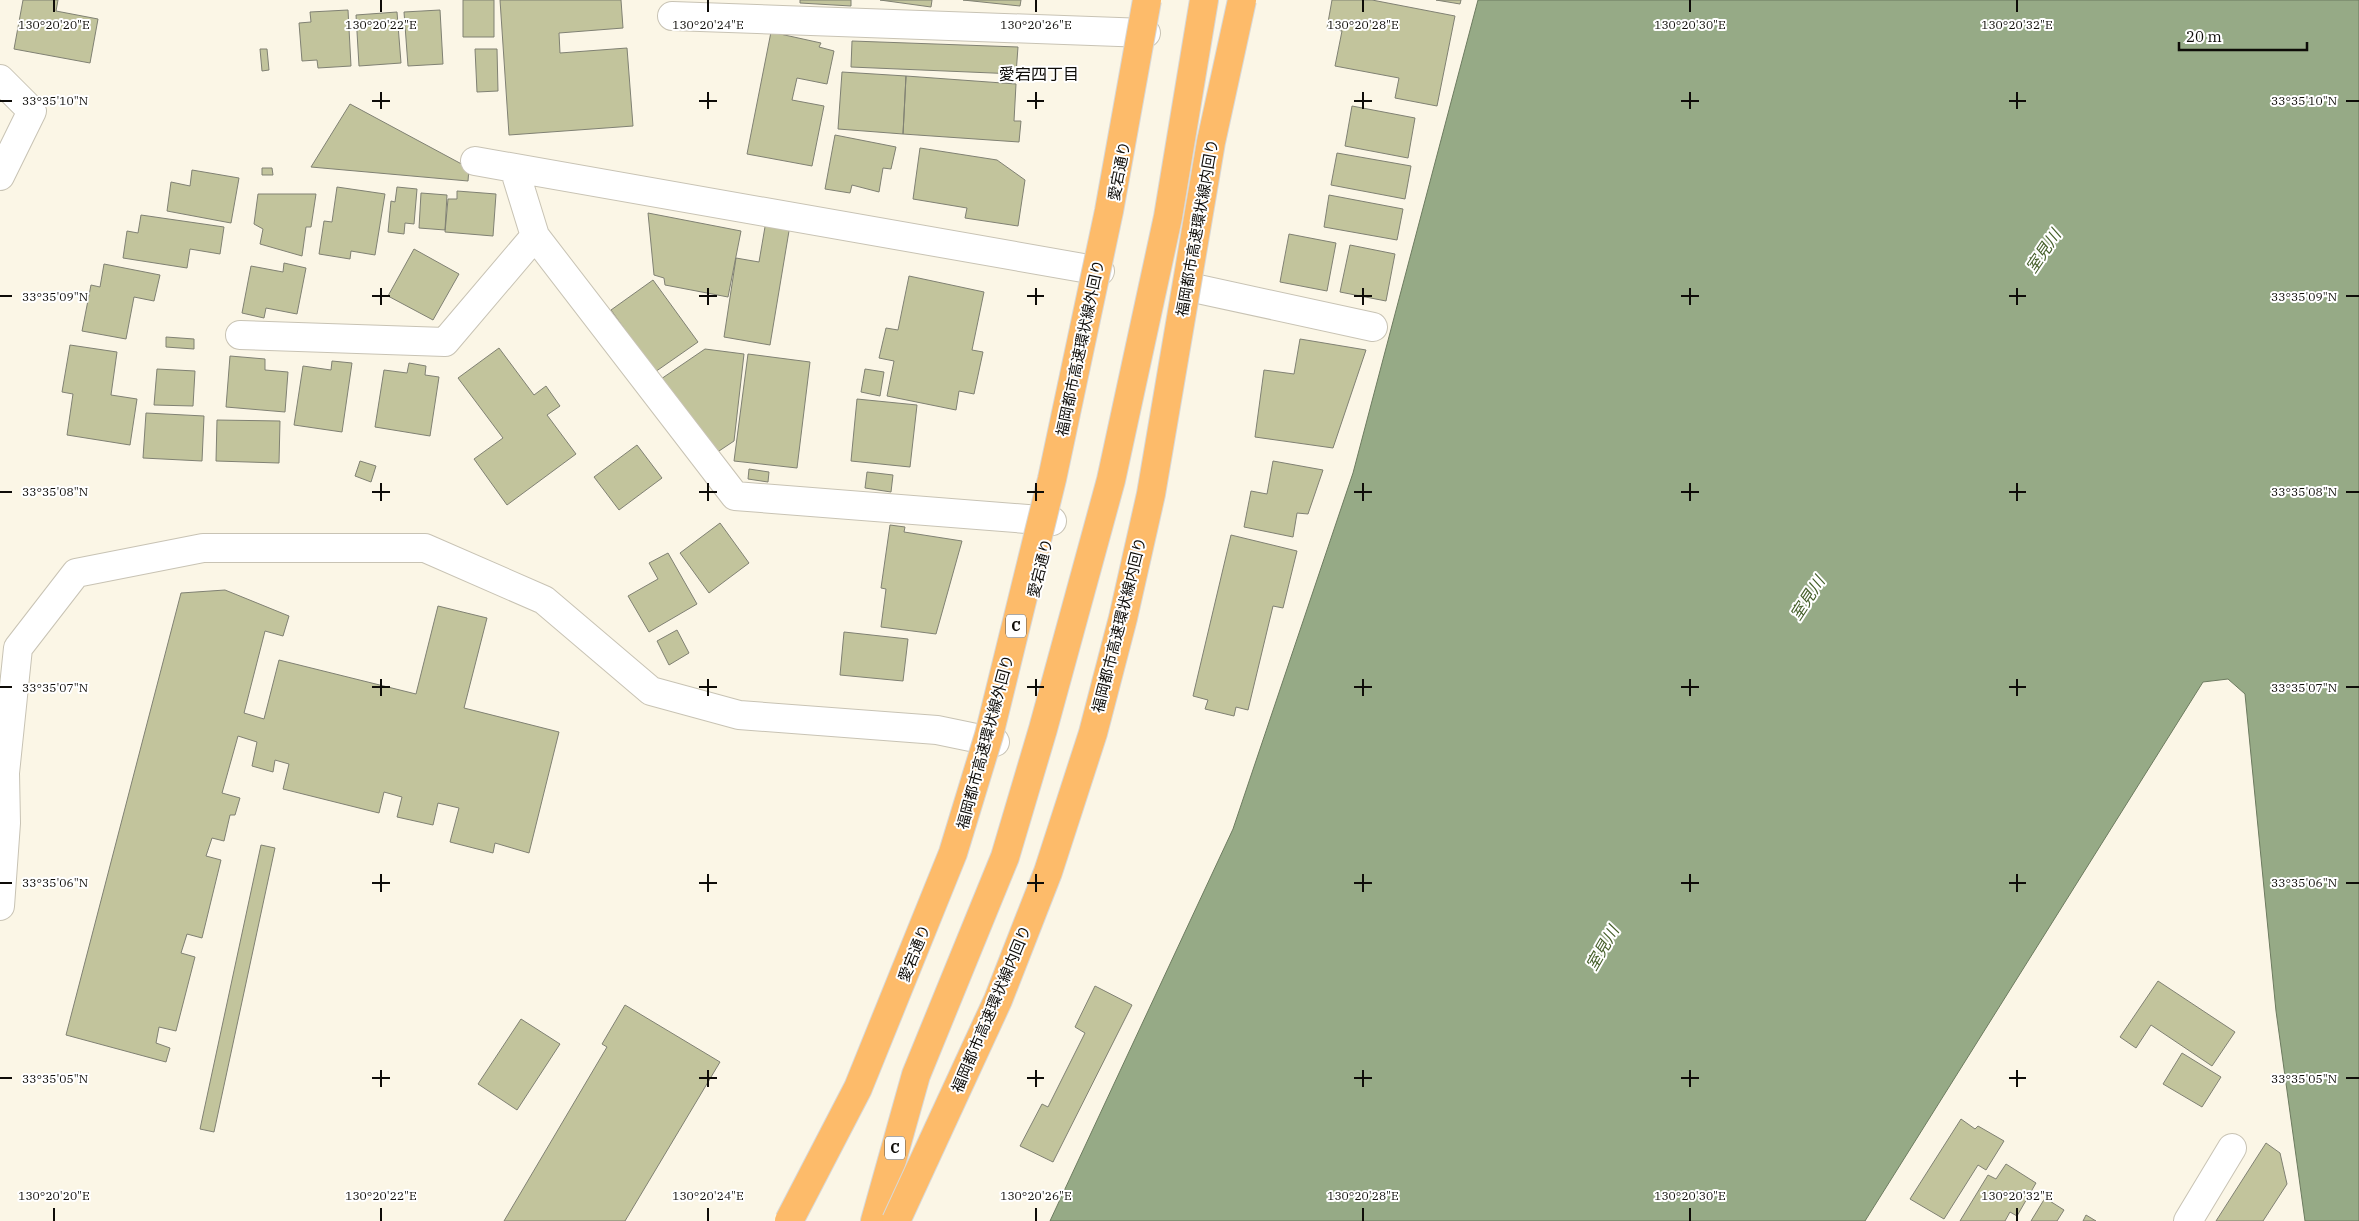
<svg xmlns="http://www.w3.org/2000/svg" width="2359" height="1221" viewBox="0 0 2359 1221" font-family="'IBM Plex Serif','Noto Sans JP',serif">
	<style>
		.water { fill: #96aa86; stroke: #6d7b60 }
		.building { fill: #c2c49c; stroke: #808173 }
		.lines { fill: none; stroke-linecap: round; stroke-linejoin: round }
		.minor-casing { stroke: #c8c3b4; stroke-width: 30 }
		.highway-casing { stroke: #d8d8d7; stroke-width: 30 }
		.minor { stroke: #fff; stroke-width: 28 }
		.highway { stroke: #fdbb6a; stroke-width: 28 }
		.highway-bridge-casing { stroke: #d8d8d7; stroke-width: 30; stroke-linecap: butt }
		.highway-bridge { stroke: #fdbb6a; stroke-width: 28 }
		.ticks { fill: none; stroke: #0e0c08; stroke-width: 2 }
		.labels { text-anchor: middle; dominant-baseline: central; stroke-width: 4; stroke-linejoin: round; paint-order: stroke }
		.shield { fill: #fff; stroke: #565552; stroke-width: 1 }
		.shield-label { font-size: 14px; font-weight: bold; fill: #0e0c08 }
		.street-label { font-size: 15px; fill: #0e0c08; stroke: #fff }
		.neighbourhood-label { font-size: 16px; fill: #0e0c08; stroke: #fff }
		.water-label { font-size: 16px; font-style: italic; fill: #455f2a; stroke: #fff }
		.ticks-label { font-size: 12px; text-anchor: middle; fill: #0e0c08; stroke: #fff; stroke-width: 4; stroke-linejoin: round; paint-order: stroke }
	</style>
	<rect width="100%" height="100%" fill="#fbf6e6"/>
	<path class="water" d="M1478,0H2359V1221H2305L2276,1011L2245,694L2228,679L2203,682L1865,1221H1050L1233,829L1353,473Z"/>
	<path class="building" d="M23,0H58L56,11L98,19L90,63L14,49Z
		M463,0H494V37H463Z
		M500,0H621L623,28L559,33L560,53L627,48L633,126L509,135Z
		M800,0H851V6L800,3Z
		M880,0H932L931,7Z
		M963,0H1021L1020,6Z
		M1332,0H1372L1455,16L1437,106L1395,98L1399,78L1335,66L1342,31L1327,28Z
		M1436,0H1461L1460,4Z
		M348,10L351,66L318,68L317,60L302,61L299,23L311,22L310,12Z
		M440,10L443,64L408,66L404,12Z
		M397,12L401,63L359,66L356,15Z
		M771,32L821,43L819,47L834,51L827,84L797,78L792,100L824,106L812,166L747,154Z
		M852,41L1018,47L1016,74L851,67Z
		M260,49H267L269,70L262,71Z
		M475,49H497L498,91L477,92Z
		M842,72L906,76L903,134L838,129Z
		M906,76L1016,84L1014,121H1021L1019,142L903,134Z
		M350,104L469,168L468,181L311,167Z
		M1352,106L1415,118L1408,158L1345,146Z
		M835,135L896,147L891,169L883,168L879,192L852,185L850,193L825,189Z
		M920,148L997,160L1025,180L1018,226L965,218L967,208L913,199Z
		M1337,153L1411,166L1405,199L1331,185Z
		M262,168H272L273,175H262Z
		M192,170L239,178L231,223L167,211L171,182L190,186Z
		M337,187L385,194L375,255L351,251L350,259L319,254L324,221L332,222Z
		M397,187L417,189L414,224L405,223L404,234L388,232L391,201L395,202Z
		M457,191L496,194L493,236L445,232L448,199H457Z
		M421,193L447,195L445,230L419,228Z
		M258,194H316L311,227H306L302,256L260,244L263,229L254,224Z
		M1329,195L1403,209L1397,240L1324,227Z
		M648,213L741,231L728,297L665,285L664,278L654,275Z
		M141,215L224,227L220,254L190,249L187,268L123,258L127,231L138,233Z
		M766,221L790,225L770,345L724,337L736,258L759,262Z
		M1289,234L1336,243L1327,291L1280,282Z
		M1350,245L1395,254L1386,301L1340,292Z
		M414,249L459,274L433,320L388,296Z
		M284,263L306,268L297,314L266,308L264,318L242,313L251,266L283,272Z
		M104,264L160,275L154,301L134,297L126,339L82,331L91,285L100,287Z
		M909,276L984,292L972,350L983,352L974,394L959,391L956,410L887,396L894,361L879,358L886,328L898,330Z
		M653,280L698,342L655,372L611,310Z
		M166,337L194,339V349L166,347Z
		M1300,339L1366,350L1333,448L1255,437L1264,370L1294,374Z
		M70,345L117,352L111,395L137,399L130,445L67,435L73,394L62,392Z
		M499,348L534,395L546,386L560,406L547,415L576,454L507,505L474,459L503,438L458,378Z
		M705,349L744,354L734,441L713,455L661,379Z
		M748,354L810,362L797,468L734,461Z
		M230,356L265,359V370L288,372L285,412L226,407Z
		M332,361L352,363L342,432L294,425L303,366L331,370Z
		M409,363L426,366L425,375L439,377L430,436L375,427L384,370L407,373Z
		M157,369L195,371L193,406L154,405Z
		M865,369L884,372L880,396L861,392Z
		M857,399L917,405L910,467L851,461Z
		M146,413L204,416L202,461L143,458Z
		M217,420L280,421L279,463L216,461Z
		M637,445L662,478L619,510L594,477Z
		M360,461L376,466L371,482L355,476Z
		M1273,461L1323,470L1308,514L1297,513L1293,537L1244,527L1251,491L1267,494Z
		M749,469L769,472L768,482L748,479Z
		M867,472L893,475L891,492L865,488Z
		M720,523L749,563L709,593L680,553Z
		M890,525L905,527L904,532L962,541L936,634L881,627L886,589L881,588Z
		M1231,535L1297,551L1283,608L1273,606L1248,710L1236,707L1234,716L1205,709L1208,700L1193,696Z
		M668,553L697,604L649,632L628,596L658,579L649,563Z
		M225,590L289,616L283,636L265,631L244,713L264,719L279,660L416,694L438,606L487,618L464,708L559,732L529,853L495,843L493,853L450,842L459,808L438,803L433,825L397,817L402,797L384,792L379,813L283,789L289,764L275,760L273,772L252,766L257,742L238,736L222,793L240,798L235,815H230L224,841L212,838L206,856L221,860L202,938L187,934L181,953L195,957L176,1031L159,1027L156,1043L170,1048L166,1062L66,1035L181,593Z
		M677,630L689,653L669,665L657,641Z
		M844,632L908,639L903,681L840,675Z
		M261,845L275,848L214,1132L200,1129Z
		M2158,981L2235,1032L2212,1066L2151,1025L2136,1048L2120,1037Z
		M1095,986L1132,1005L1053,1162L1020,1146L1042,1104L1048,1107L1085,1033L1075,1027Z
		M625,1005L720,1062L625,1221H504L607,1047L602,1044Z
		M521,1019L560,1044L517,1110L478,1084Z
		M2182,1053L2221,1077L2202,1107L2163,1084Z
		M1961,1119L1975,1129L1978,1126L2004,1141L1986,1170L1978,1165L1944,1219L1910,1199Z
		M2266,1143L2280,1153L2287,1184L2263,1221H2216Z
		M2006,1164L2036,1183L2017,1216L2010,1212L2005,1221H1960L1988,1175L1996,1179Z
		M2045,1198L2064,1210L2057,1221H2031Z
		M2086,1215L2096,1221H2083Z"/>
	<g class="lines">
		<defs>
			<path id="minor" d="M672,16L1146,33
				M0,79L32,111L0,176
				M475,161L1100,271
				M514,168L535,236L735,496L1052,521
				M1189,287L1373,327
				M240,335L445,342L535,236
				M0,906L6,823L5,773L18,648L76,573L203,548H425L544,600L651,691L739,715L937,730L995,742
				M2188,1221L2232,1148"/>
			<path id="highway" d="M875,1221L916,1075L1005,857L1043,729L1111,480L1168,217L1204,0"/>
		</defs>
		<use href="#minor" class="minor-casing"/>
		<use href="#highway" class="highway-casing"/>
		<use href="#minor" class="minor"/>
		<use href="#highway" class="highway"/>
		<defs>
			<path id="highway-bridge" d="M789,1221L858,1088L953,853L989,735L1052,479L1109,211L1147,0
				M896,1221L998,1000L1048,872L1093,733L1123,618L1151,494L1211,142L1242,0"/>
		</defs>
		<use href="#highway-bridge" class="highway-bridge-casing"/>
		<use href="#highway-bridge" class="highway-bridge"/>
	</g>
	<path class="ticks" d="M54,0V12M381,0V12M708,0V12M1036,0V12M1363,0V12M1690,0V12M2017,0V12M381,92V109M708,92V109M1036,92V109M1363,92V109M1690,92V109M2017,92V109M0,101H12M372,101H390M699,101H717M1027,101H1044M1354,101H1372M1681,101H1699M2009,101H2026M2346,101H2359M381,288V305M708,288V305M1036,288V305M1363,288V305M1690,288V305M2017,288V305M0,296H12M372,296H390M699,296H717M1027,296H1044M1354,296H1372M1681,296H1699M2009,296H2026M2346,296H2359M381,483V501M708,483V501M1036,483V501M1363,483V501M1690,483V501M2017,483V501M0,492H12M372,492H390M699,492H717M1027,492H1044M1354,492H1372M1681,492H1699M2009,492H2026M2346,492H2359M381,679V696M708,679V696M1036,679V696M1363,679V696M1690,679V696M2017,679V696M0,687H12M372,687H390M699,687H717M1027,687H1044M1354,687H1372M1681,687H1699M2009,687H2026M2346,687H2359M381,874V892M708,874V892M1036,874V892M1363,874V892M1690,874V892M2017,874V892M0,883H12M372,883H390M699,883H717M1027,883H1044M1354,883H1372M1681,883H1699M2009,883H2026M2346,883H2359M381,1070V1087M708,1070V1087M1036,1070V1087M1363,1070V1087M1690,1070V1087M2017,1070V1087M0,1078H12M372,1078H390M699,1078H717M1027,1078H1044M1354,1078H1372M1681,1078H1699M2009,1078H2026M2346,1078H2359M54,1208V1221M381,1208V1221M708,1208V1221M1036,1208V1221M1363,1208V1221M1690,1208V1221M2017,1208V1221"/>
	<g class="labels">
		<g class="shield">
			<rect x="1006" y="614.5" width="20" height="23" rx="4"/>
			<rect x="885" y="1136.5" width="20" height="23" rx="4"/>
		</g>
		<g class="shield-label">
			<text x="1016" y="626">C</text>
			<text x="895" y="1148">C</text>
		</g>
		<g class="street-label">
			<text transform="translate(1119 171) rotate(-79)">愛宕通り</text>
			<text transform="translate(1197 228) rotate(-80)">福岡都市高速環状線内回り</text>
			<text transform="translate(1080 348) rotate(-78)">福岡都市高速環状線外回り</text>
			<text transform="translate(1040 568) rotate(-76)">愛宕通り</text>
			<text transform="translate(1119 625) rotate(-76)">福岡都市高速環状線内回り</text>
			<text transform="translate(985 742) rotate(-75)">福岡都市高速環状線外回り</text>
			<text transform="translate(914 953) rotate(-68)">愛宕通り</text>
			<text transform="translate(991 1009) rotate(-67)">福岡都市高速環状線内回り</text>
		</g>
		<g class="neighbourhood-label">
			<text x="1039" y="74">愛宕四丁目</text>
		</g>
		<g class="water-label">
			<text transform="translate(2043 251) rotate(-56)">室見川</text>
			<text transform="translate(1807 598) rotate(-57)">室見川</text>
			<text transform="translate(1602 948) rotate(-60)">室見川</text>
		</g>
	</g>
	<g class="ticks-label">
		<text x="54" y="29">130°20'20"E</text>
		<text x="381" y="29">130°20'22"E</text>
		<text x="708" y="29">130°20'24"E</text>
		<text x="1036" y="29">130°20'26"E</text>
		<text x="1363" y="29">130°20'28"E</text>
		<text x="1690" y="29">130°20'30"E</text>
		<text x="2017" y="29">130°20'32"E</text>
		<text x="55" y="105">33°35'10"N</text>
		<text x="2304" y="105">33°35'10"N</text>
		<text x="55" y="301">33°35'09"N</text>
		<text x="2304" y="301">33°35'09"N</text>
		<text x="55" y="496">33°35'08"N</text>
		<text x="2304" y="496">33°35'08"N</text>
		<text x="55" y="692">33°35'07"N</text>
		<text x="2304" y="692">33°35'07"N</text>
		<text x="55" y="887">33°35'06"N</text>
		<text x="2304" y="887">33°35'06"N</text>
		<text x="55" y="1083">33°35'05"N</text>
		<text x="2304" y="1083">33°35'05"N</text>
		<text x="54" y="1200">130°20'20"E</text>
		<text x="381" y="1200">130°20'22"E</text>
		<text x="708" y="1200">130°20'24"E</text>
		<text x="1036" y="1200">130°20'26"E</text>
		<text x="1363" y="1200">130°20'28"E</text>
		<text x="1690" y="1200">130°20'30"E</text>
		<text x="2017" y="1200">130°20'32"E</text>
	</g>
	<path d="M2179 42v8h128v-8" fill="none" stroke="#0e0c08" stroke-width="2.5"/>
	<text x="2186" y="42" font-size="15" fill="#0e0c08" stroke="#ffffff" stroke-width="4" paint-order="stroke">20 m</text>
</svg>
